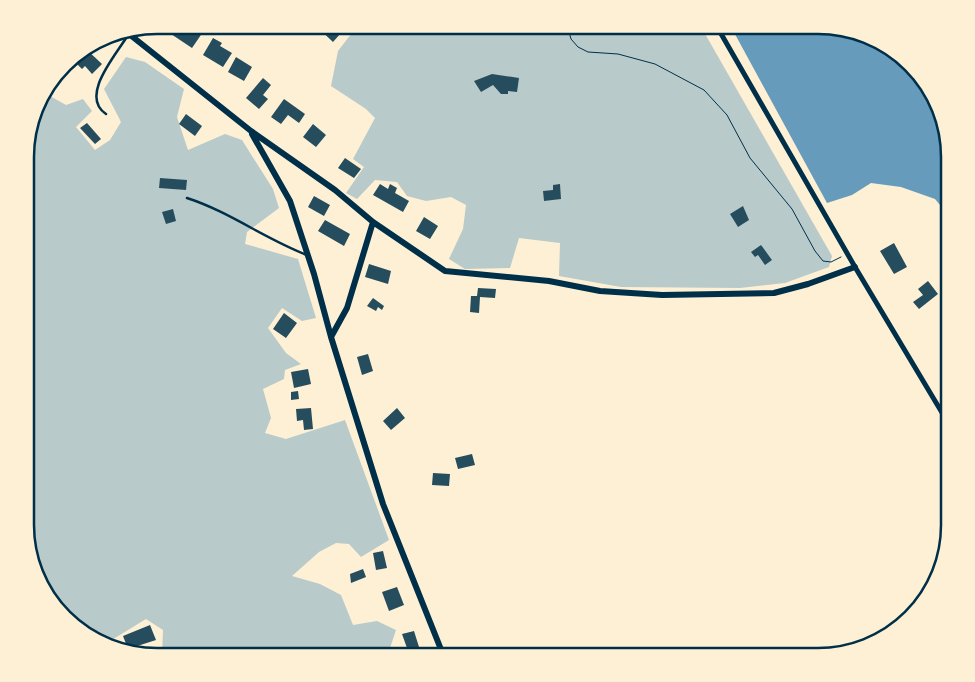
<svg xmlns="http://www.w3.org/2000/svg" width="975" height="682" viewBox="0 0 975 682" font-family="Commissioner,sans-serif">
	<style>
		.green { fill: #b9caca }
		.water { fill: #669bbc }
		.building { fill: #264d5e }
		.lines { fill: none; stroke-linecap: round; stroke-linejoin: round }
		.path { stroke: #003049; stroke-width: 1 }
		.service { stroke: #003049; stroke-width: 2.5 }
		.minor { stroke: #003049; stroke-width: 5 }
		.tertiary { stroke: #003049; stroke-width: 6 }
		.rim { fill: none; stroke: #003049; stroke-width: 2.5 }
	</style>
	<rect width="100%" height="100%" fill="#fdf0d5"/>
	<path class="green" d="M358,25H700L832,256L829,267L785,283L740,288L621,287L559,276L560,243L519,238L510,268L465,269L449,259L463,229L466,205L451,197L426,201L407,196L397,182L375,180L357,199L346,193L364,167L353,159L375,118L366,109L331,86L338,51Z
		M126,57L145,62L184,89L177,117L188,150L225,134L242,140L273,189L279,208L247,232L245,244L298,259L316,318L302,321L282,308L268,328L286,353L301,364L285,370L284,379L263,389L271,418L265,433L286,439L345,420L389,540L361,557L349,544L336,543L319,552L292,576L320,584L341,595L353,625L377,621L396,630L389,651L378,657H162L163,630L146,619L110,641L98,631L77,630L42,591L26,542V146L38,128L32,122L42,91L58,72L50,96L66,105L83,99L92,111L76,127L95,150L110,140L121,122L104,89Z"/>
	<path class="water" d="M730,25H827L898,52L936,98L950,148V217L935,199L901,187L871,183L852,195L827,203Z"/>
	<path class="building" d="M178,25H200L205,29L192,48L171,34Z
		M315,25H332L341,33L333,42Z
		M213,38L222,43L220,46L232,53L223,67L203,55Z
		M86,49L102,64L92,74L85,66L82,69L77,64L81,60L75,55Z
		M236,57L252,67L244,81L228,72Z
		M492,74L519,78L517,92L508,91V94H501L493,85L481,92L474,81Z
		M263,78L271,85L263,95L268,99L259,109L246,98Z
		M284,99L305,114L299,123L288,115L281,124L271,117Z
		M186,114L202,126L195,136L179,124Z
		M87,123L101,139L95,144L80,128Z
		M313,124L326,135L316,147L303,137Z
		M345,158L361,169L354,178L338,168Z
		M160,178L187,180L186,190L159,188Z
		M380,184L388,189L390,184L397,188L395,193L409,201L403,212L373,195Z
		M560,184L561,199L544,201L543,191L553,190V185Z
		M314,196L330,205L324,216L308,207Z
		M743,206L749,220L738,227L730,214Z
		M173,209L176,221L166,224L162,212Z
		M424,217L438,226L430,239L416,231Z
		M325,220L350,234L344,246L318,231Z
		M894,243L907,267L894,274L880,251Z
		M761,245L772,260L765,265L758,255L755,257L751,252Z
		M369,264L391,271L388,284L365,277Z
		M928,281L938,294L919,309L913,302L923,295L918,289Z
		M478,288L496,289L495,298L480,297L479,313L470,312L471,296H477Z
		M373,298L384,306L382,310L378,307L376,311L367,306Z
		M284,313L297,323L286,338L273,329Z
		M368,354L373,371L362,375L357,357Z
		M308,369L311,384L294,388L291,372Z
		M298,391L299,399L291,400V392Z
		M311,408L313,429L304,430L303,420L297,421L296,409Z
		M397,408L405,418L391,430L383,421Z
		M472,454L475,465L458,469L455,458Z
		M433,473L450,474L449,486L432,485Z
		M383,551L387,568L376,570L373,553Z
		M363,569L366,577L351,583L350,574Z
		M397,587L404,605L389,611L382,592Z
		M150,625L156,640L128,649L123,636Z
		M414,631L419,647L407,648L402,634Z"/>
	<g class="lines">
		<path class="path" d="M567,25L571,39L578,47L588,52L618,54L655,64L704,90L727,115L750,158L792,209L815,251L823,261L831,262L841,257"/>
		<path class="service" d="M648,28L649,25
			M106,114C79,96 116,55 128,35
			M187,198C230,212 265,239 307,255"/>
		<path class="minor" d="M716,25L855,267L950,426"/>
		<path class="tertiary" d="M124,30L251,131L335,190L373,222L445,271L549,281L600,291L662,295L774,293L808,284L855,267
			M252,134L290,201L314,274L331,337
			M373,222L347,308L331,337L383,504L444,657"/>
	</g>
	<path d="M0 0H975V682H0ZM157 34H818A123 123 0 0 1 941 157V525A123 123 0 0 1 818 648H157A123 123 0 0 1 34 525V157A123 123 0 0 1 157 34Z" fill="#fdf0d5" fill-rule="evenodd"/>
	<path class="rim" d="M157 34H818A123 123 0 0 1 941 157V525A123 123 0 0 1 818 648H157A123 123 0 0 1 34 525V157A123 123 0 0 1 157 34Z"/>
</svg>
